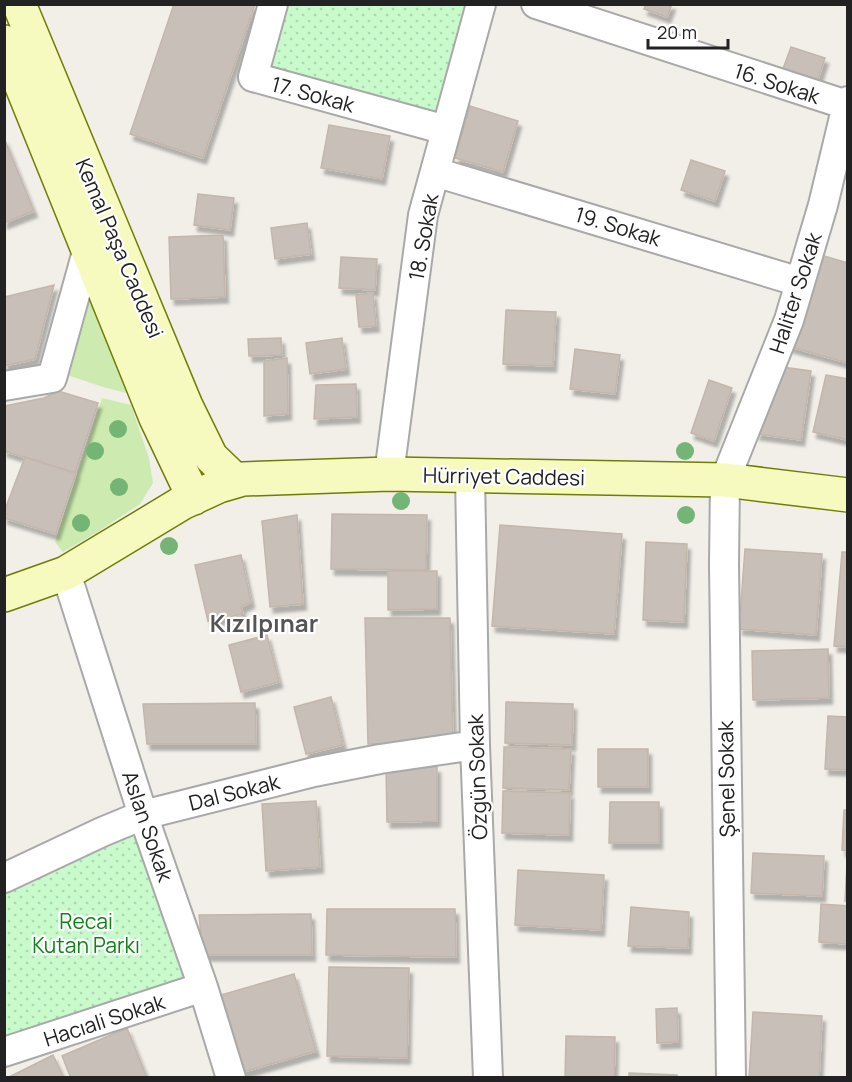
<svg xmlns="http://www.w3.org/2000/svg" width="852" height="1082" viewBox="0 0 852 1082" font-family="Manrope,sans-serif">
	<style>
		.grass { fill: #cdebb0 }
		.park { fill: url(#park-dots) }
		.building { fill: #c7bfb8; stroke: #c4b6ab; stroke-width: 1.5; filter: url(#shadow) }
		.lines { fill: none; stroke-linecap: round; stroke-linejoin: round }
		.minor-casing { stroke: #a9a9a9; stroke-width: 32 }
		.secondary-casing { stroke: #707d05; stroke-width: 36 }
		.minor { stroke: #fff; stroke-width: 28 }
		.secondary { stroke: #f7fabf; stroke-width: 33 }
		.tree { fill: #74b475 }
		.labels { text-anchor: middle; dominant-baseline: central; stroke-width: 4.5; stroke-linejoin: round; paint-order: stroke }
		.street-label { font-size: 21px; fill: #222; stroke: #fff }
		.park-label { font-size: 21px; fill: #0c8416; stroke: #fff }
		.quarter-label { font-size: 24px; font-weight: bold; fill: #555; stroke: #fff }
	</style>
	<defs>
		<pattern id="park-dots" width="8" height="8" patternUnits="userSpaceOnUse" patternTransform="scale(1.5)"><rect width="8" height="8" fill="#c8facc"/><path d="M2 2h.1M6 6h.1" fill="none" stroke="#acd6af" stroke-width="1.8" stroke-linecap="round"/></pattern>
		<filter id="shadow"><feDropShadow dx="3.5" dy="6" stdDeviation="1.5" flood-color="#0004"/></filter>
	</defs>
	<rect width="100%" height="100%" fill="#f2efe9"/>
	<path class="grass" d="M84,262L130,394L103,387L55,371Z
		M102,398L131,405L149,458L153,483L140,504L96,533L63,552L55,542Z"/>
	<path class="park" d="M273,5H481L446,130L253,77Z
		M135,834L186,983L5,1039V886L102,840Z"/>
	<path class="building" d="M174,4H255L203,158L130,134Z
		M646,4H672L667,17L644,9Z
		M791,47L825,58L815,88L780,77Z
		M470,106L518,121L503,172L455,158Z
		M329,125L390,136L382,179L321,168Z
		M4,138L34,211L4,223Z
		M691,160L725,171L715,201L681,190Z
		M198,194L234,198L230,230L194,225Z
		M307,223L311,254L275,259L271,228Z
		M223,235L225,297L171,299L169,237Z
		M814,253L848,263V363L787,346Z
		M341,257L377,259L375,290L339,288Z
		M54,285L35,359L4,366V297Z
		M373,293L376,326L359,327L356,295Z
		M506,310L556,312L553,366L503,364Z
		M281,338L282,355L249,356L248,339Z
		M342,338L346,369L310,374L306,343Z
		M575,349L620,355L615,394L570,389Z
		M287,358L288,414L264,416V361Z
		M782,367L811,371L801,440L756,434Z
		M826,375L848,379V440L813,432Z
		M709,380L732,388L714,441L691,433Z
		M356,384L357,417L314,419L316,385Z
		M58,391L98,403L75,473L4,451V406L44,398Z
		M25,457L76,473L56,534L4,518V512Z
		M332,514L427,515L426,570L331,569Z
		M297,515L303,604L270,607L262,521Z
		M500,525L622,534L614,634L492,626Z
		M646,542L687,544L684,622L643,620Z
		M745,549L822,554L816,635L739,629Z
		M842,552H848V647L834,646Z
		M241,555L251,602L241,607L243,614L208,621L195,565Z
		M388,571H437V609L388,610Z
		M365,618H450L453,742L368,744Z
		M267,635L279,682L241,692L229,645Z
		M828,649L829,698L753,700L752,651Z
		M331,697L343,745L306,754L294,707Z
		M506,702L573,704L572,745L505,743Z
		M255,703L256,744H147L143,704Z
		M828,716L848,717V770L825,769Z
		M504,747L571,749L569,790L503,788Z
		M598,749H648V787H598Z
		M386,765L437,767V821L387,822Z
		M503,791L570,793L569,835L502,833Z
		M316,801L320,867L266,871L262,804Z
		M610,802H659V843H609Z
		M844,810H848V851L842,850Z
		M753,853L824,856L822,896L751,893Z
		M847,864H848V902L845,901Z
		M518,870L604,875L601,930L515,925Z
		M821,904L848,906V944L819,942Z
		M631,907L689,912L688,948L628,946Z
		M327,909H455L456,957L326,955Z
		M311,914L312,955H203L199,915Z
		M329,967L409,968L407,1058L327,1056Z
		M294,974L316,1051L243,1072L221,995Z
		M677,1008L678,1042L657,1043L656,1009Z
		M753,1012L822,1016L819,1078H749Z
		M127,1028L147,1078H71L62,1056Z
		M566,1036L615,1037L614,1078H565Z
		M53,1055L64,1078H7Z
		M629,1073L677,1075V1078H629Z"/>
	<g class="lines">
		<defs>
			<path id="minor" d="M273,4L253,77L446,130
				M536,4L847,105
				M435,172L800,282
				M4,386L52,378L88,248
				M389,474L423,215L481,4
				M470,476L475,745L488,1078
				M66,573L143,815L203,987L231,1078
				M4,878L102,832L143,815L314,772L380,759L475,745
				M4,1052L203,987
				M731,1078L724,565L725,480L789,320L823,205L848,101"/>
			<path id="secondary" d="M19,4L186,406L211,457L236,481
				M4,42L156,418L194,498
				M4,595L66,573L182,503L219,486L243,479L389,474L725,480L848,495"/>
		</defs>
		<use href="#minor" class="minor-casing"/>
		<use href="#secondary" class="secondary-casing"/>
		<use href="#minor" class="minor"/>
		<use href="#secondary" class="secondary"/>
	</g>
	<g class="tree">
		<circle cx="118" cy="429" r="9"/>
		<circle cx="95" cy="451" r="9"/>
		<circle cx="685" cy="451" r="9"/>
		<circle cx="119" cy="487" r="9"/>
		<circle cx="401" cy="501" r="9"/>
		<circle cx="686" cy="515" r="9"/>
		<circle cx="81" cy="523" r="9"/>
		<circle cx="169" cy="546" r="9"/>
	</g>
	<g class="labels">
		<g class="street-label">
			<text transform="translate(777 83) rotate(18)">16. Sokak</text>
			<text transform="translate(313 94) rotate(15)">17. Sokak</text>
			<text transform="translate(618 226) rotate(17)">19. Sokak</text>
			<text transform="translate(423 237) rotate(-80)">18. Sokak</text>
			<text transform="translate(120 248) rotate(67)">Kemal Paşa Caddesi</text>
			<text transform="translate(795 293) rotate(-72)">Haliter Sokak</text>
			<text transform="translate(504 476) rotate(1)">Hürriyet Caddesi</text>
			<text transform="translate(477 777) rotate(-92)">Özgün Sokak</text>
			<text transform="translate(726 779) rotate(-91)">Şenel Sokak</text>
			<text transform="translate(234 792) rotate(-14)">Dal Sokak</text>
			<text transform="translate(148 826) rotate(71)">Aslan Sokak</text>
			<text transform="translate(104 1020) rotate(-18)">Hacıali Sokak</text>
		</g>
		<g class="park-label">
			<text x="86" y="921">Recai<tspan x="86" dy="24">Kutan Parkı</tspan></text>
		</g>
		<g class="quarter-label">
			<text x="264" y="622">Kızılpınar</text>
		</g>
	</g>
	<rect width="852" height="1082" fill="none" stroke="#222222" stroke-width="12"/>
	<path d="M648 39v9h80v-9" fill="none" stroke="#222222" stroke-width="3"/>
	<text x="657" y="39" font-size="18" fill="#222222" stroke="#ffffff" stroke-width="4.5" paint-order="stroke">20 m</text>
</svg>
